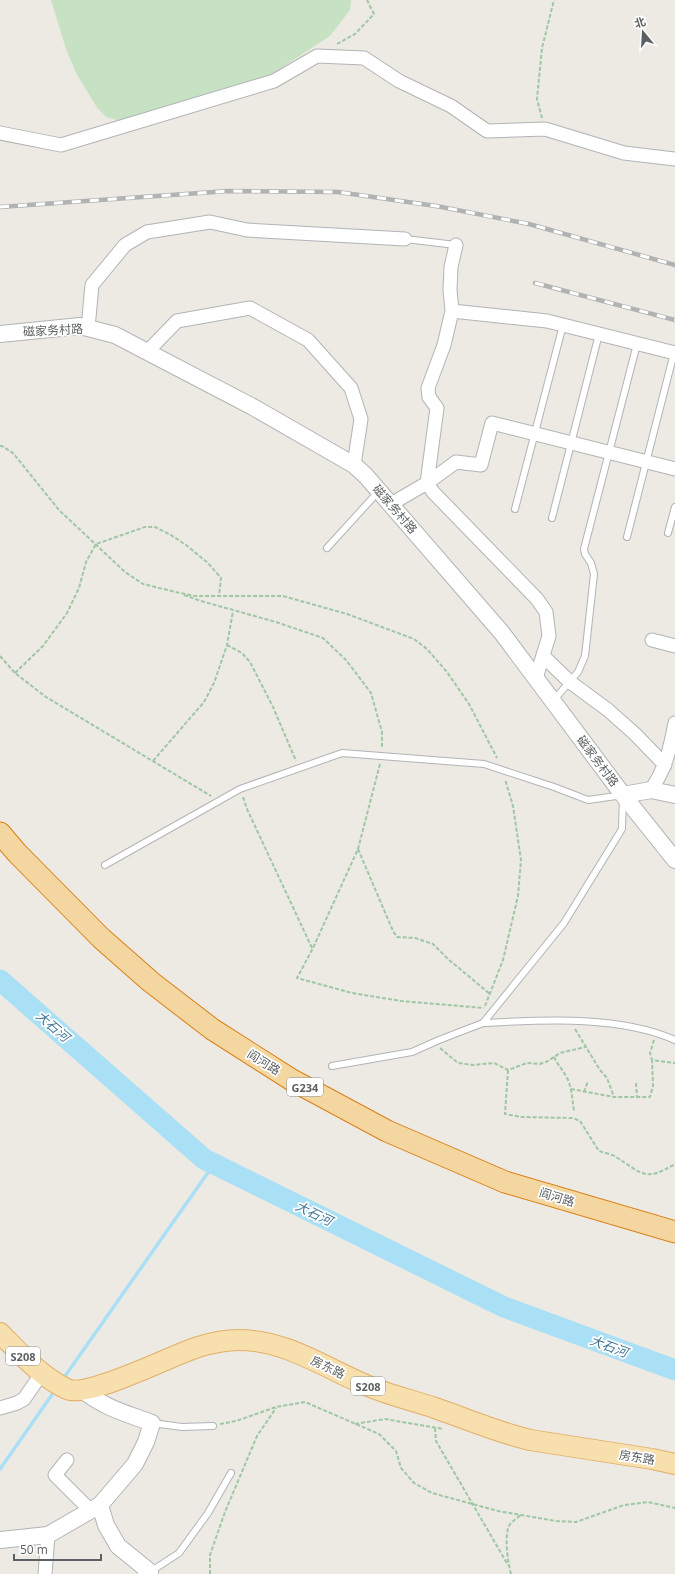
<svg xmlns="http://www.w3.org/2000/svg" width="675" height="1574" viewBox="0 0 675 1574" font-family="'Open Sans','Noto Sans SC',sans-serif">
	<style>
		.green { fill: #c7e2c2 }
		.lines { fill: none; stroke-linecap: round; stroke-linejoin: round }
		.stream { stroke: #a9e0f6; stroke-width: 3.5 }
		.river { stroke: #a9e0f6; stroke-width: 21 }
		.service-casing { stroke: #b1b4b7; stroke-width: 8 }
		.minor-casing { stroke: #b1b4b7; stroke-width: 15 }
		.tertiary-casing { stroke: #b1b4b7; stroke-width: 18 }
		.primary-casing { stroke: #e3ae66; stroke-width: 22 }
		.trunk-casing { stroke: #da8016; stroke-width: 23 }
		.path { stroke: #9ec7a4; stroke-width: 2; stroke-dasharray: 4 2; stroke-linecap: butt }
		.service { stroke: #fff; stroke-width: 6 }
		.minor { stroke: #fff; stroke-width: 13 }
		.tertiary { stroke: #fff; stroke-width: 16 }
		.primary { stroke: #f7e0ae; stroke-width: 20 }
		.trunk { stroke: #f4d6a1; stroke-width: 21 }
		.rail-casing { stroke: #b1b2b2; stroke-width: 4.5 }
		.rail { stroke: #fff; stroke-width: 3; stroke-dasharray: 9; stroke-linecap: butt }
		.labels { text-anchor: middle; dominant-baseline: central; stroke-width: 3.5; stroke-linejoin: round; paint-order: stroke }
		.shield { fill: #fff; stroke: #8c9091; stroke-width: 1 }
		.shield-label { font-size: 11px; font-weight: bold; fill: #5b6062 }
		.street-label { font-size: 12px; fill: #5b6062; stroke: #fff }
		.water-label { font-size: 13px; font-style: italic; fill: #437796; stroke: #fff }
	</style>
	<rect width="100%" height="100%" fill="#ede9e3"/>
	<path class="green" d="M51,0H351L350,10L330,36L269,76L120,121L106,117L96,106L76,73L66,49Z"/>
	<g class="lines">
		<path class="stream" d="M63,1379L214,1164
			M0,1469L56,1389"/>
		<path class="river" d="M0,980L204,1159L504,1307L675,1370"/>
		<defs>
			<path id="service" d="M405,239L456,245
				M515,509L563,325
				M552,518L599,334
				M668,533L675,507
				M627,537L674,353
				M327,548L378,492
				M553,701L578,672L585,656L594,574L591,563L585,554L584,549L637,344
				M105,865L240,789L342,753L484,764L554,787L588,800L623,795L622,829L564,923L483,1023L439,1040L412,1052L332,1066
				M483,1023C543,1020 619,1015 675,1040
				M152,1423L182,1427L213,1426
				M150,1572L179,1553L208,1513L231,1473"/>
			<path id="minor" d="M0,133L61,145L274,81L317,56L364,58L399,81L451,106L487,131L545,129L624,153L675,159
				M456,245L451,267L450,290L452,311L444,345L428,388L429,397L437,408L427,483L433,492L537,599L546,612L549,636L536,678
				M452,311L547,321L675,353
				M88,328L92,285L125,245L147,232L210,222L247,230L405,239
				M147,352L177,321L250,308L308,340L351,388L361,419L354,465
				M391,504L427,483L456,462L481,465L492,423L675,469
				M652,640L675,646
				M543,656L570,682L608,710L635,734L665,765
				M651,790C666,768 670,749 675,723
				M0,1408L17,1403L24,1399L42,1373
				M67,1460L55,1475L90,1510
				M45,1574L48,1535"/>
			<path id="tertiary" d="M0,334L80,326L115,335L253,407L354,465L366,476L502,633L623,795L675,860
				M623,795L651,790L675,795
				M100,1505L106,1525L118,1546L150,1572L146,1574
				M0,1540L48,1535L100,1505L135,1464L146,1442L152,1423C125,1413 105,1408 82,1390"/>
			<path id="primary" d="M0,1333C20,1353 41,1377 67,1389C88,1399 172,1355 198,1347C211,1343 225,1340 239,1340C286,1340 325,1368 366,1385C388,1395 412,1400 435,1408C467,1419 497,1432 530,1440L652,1459L675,1464"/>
			<path id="trunk" d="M0,833L17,853L101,938L151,982L212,1029L292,1080L387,1131L505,1182L675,1232"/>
		</defs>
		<use href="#service" class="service-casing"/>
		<use href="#minor" class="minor-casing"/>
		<use href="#tertiary" class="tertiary-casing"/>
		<use href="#primary" class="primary-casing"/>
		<use href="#trunk" class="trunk-casing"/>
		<path class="path" d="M337,44L355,34L374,14L367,0
			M542,118L537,99L542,48L554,0
			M0,446H2L13,453L59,510L125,572L143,584L180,593L195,596H283L347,614L414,639L427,649L447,672L469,704L497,758
			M184,595L201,601L276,622L323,638L346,660L371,693L382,732V748
			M227,645L242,653L250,662L273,707L296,761
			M0,656L15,673L46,697L211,796
			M15,673L43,646L67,613L79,588L86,562L96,544L145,527H155L171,535L186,545L208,563L221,578L219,596
			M153,761L204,702L214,683L227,645L233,611
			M380,764L358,849L313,948L297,978L352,993L401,1001L484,1008
			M243,797L247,809L312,948
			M358,849L393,931L397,937L415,938L433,944L448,959L490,994
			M485,1006L503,960L518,896L521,860L513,806L505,779
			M575,1029L600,1070L607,1078L614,1097
			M654,1040L650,1053L652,1060L675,1063
			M440,1048L458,1063L473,1065L494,1063L508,1070L527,1063L540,1064L548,1061L560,1053L585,1047
			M554,1057C558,1065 562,1069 566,1076C572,1086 572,1099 574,1111
			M508,1070L505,1114L522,1117L573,1118L580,1121L599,1151C604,1153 612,1154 616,1157C643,1174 645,1182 675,1164
			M636,1083L637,1097
			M571,1089L614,1097H650L653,1086L652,1060
			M584,1092L588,1081
			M220,1424L236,1421L276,1407L305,1402L379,1434L396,1451L401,1468L414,1483L432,1493L498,1511L556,1521L576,1522L624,1505L648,1502L675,1508
			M355,1424L385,1419L443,1429
			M435,1428L436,1441L508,1565
			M210,1574V1555L225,1512L257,1436L276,1408
			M511,1574C508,1564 504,1536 509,1526C511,1522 517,1518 521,1515"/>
		<use href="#service" class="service"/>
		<use href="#minor" class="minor"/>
		<use href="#tertiary" class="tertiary"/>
		<use href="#primary" class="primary"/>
		<use href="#trunk" class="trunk"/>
		<defs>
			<path id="rail" d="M0,207L228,191L338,192L436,206L529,224L675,265
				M535,283L675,320"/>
		</defs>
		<use href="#rail" class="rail-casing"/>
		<use href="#rail" class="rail"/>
	</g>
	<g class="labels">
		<g class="shield">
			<rect x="287" y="1078" width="36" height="18" rx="3"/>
			<rect x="6" y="1347" width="34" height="18" rx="3"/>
			<rect x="351" y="1377" width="34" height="18" rx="3"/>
		</g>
		<g class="shield-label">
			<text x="305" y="1087">G234</text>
			<text x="23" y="1356">S208</text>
			<text x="368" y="1386">S208</text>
		</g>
		<g class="street-label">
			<text transform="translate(53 330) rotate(-3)">磁家务村路</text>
			<text transform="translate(395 509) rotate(49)">磁家务村路</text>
			<text transform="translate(598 761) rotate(53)">磁家务村路</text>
			<text transform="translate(264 1062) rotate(32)">阎河路</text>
			<text transform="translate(557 1197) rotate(17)">阎河路</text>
			<text transform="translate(328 1367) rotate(26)">房东路</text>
			<text transform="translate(637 1457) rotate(9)">房东路</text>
		</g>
		<g class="water-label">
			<text transform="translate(53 1026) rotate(41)">大石河</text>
			<text transform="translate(314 1213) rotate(26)">大石河</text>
			<text transform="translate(609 1346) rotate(20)">大石河</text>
		</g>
	</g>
	<g transform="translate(643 32) rotate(342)" stroke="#ffffff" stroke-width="3" paint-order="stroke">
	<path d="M0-3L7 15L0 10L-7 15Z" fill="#5b6062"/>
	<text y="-6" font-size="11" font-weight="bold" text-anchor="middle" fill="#5b6062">北</text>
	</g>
	<path d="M14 1554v6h87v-6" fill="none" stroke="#5b6062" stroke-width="2"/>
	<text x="20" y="1554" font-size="12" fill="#5b6062" stroke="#ffffff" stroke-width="3" paint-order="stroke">50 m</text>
</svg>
